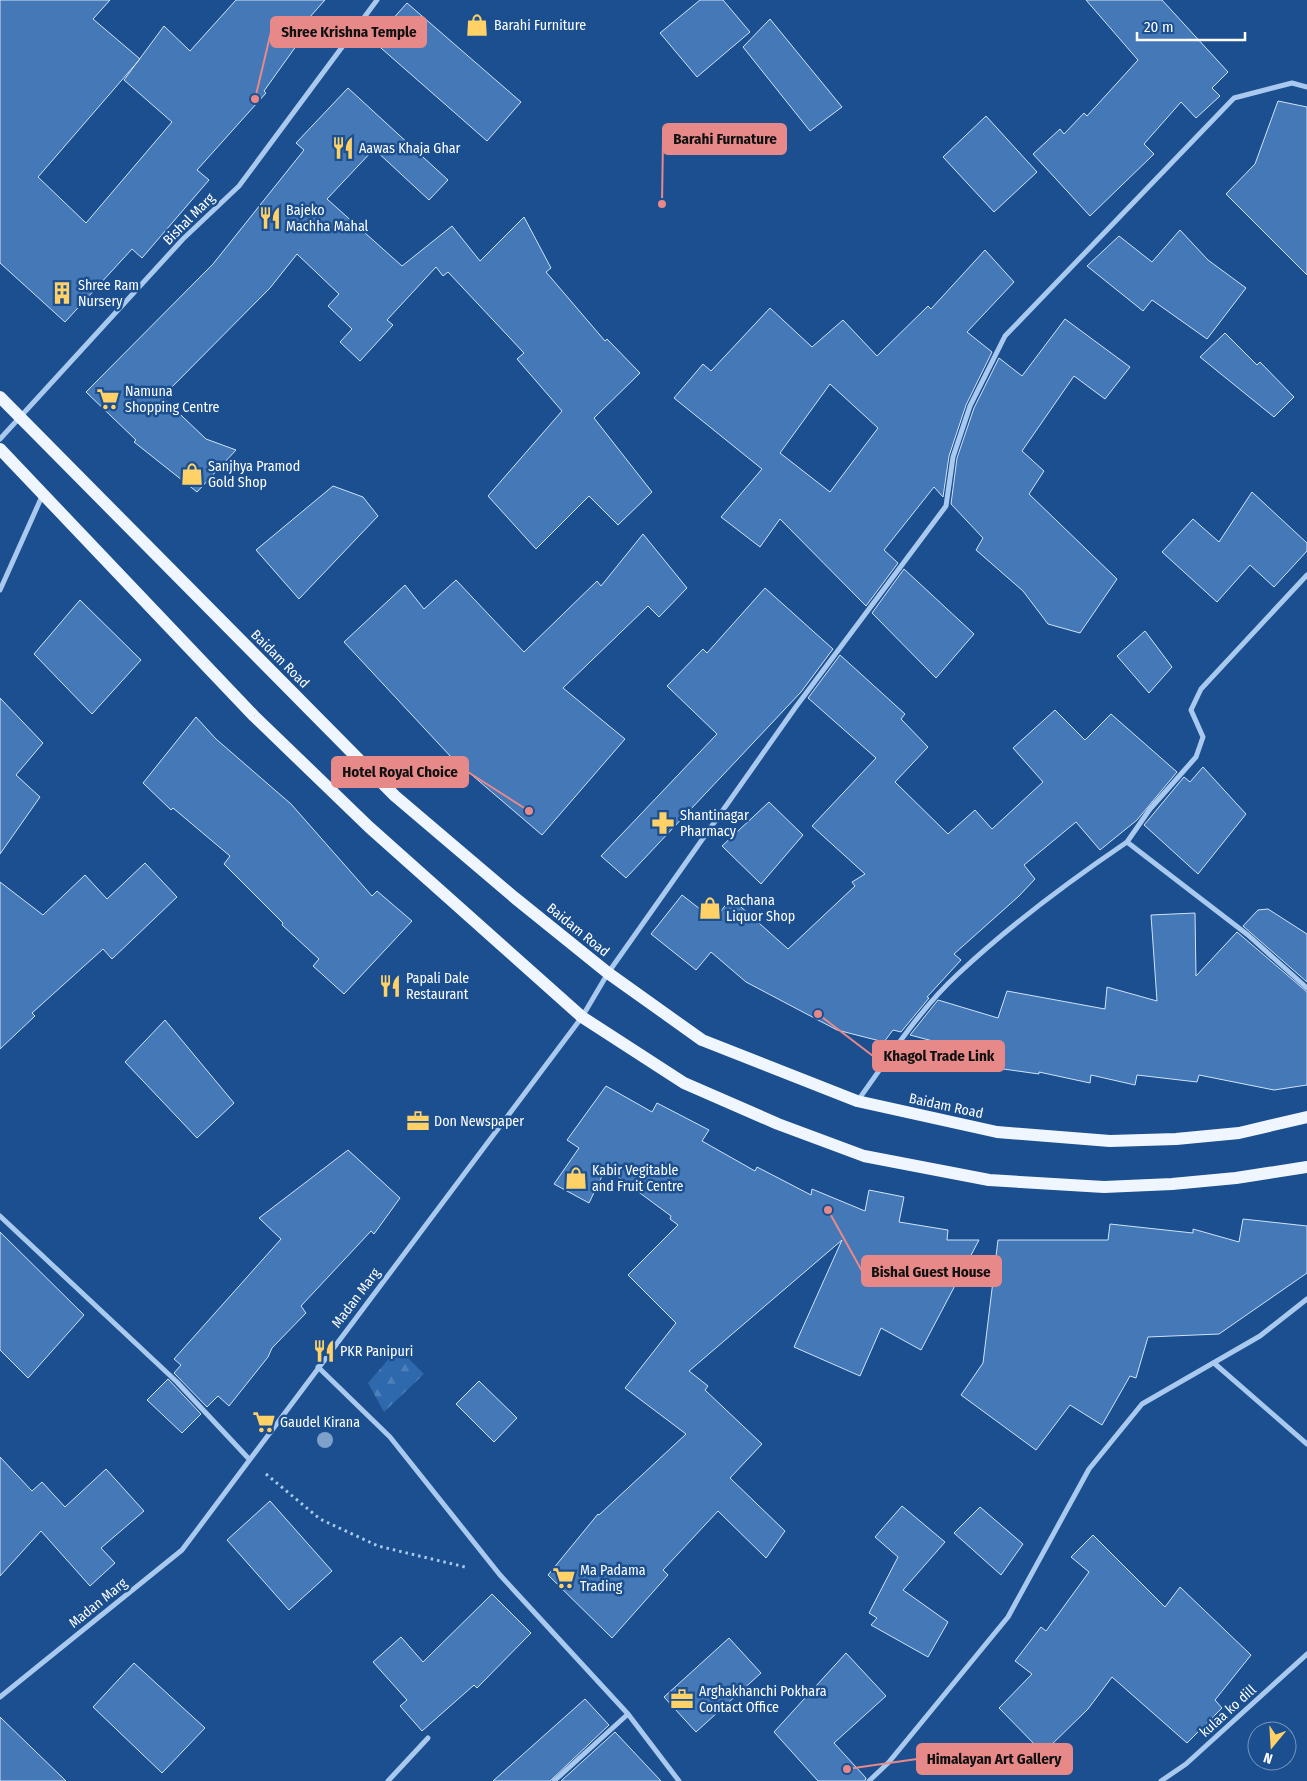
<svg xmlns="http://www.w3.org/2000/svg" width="1307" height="1781" viewBox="0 0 1307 1781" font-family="'Fira Sans Condensed',sans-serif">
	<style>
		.forest { fill: url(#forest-firs) }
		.building { fill: #4478b7; stroke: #cfe3fa; fill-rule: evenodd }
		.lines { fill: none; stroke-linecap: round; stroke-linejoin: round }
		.path { stroke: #a9c9ee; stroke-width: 3; stroke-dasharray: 2.5 4; stroke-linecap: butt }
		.street { stroke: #a9c9ee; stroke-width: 5 }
		.primary { stroke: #f0f6ff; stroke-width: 12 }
		.tree { fill: #7ea0ca }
		.labels { text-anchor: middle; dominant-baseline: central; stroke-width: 5; stroke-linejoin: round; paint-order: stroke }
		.poi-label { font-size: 14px; fill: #fff; stroke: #1b4f8f; text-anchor: start }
		.street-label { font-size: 14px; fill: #fff; stroke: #1b4f8f }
		.leader { fill: none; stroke: #e88989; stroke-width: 2 }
		.callout-dot { fill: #e88989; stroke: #1b4f8f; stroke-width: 2 }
		.callout { fill: #e88989; stroke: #e88989; stroke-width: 2 }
		.callout-label { font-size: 15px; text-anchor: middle; font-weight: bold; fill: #111 }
	</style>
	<defs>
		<pattern id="forest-firs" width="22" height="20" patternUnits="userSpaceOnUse" patternTransform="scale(1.25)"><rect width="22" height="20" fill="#2e69ad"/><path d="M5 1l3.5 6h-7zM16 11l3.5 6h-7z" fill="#4d80b9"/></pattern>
	</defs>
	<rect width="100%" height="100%" fill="#1b4f8f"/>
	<path class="forest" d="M398,1348L424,1374L384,1412L368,1383Z"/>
	<path class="building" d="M0,0H110L93,19L140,59L38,177L86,223L172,122L124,80L164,26L190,51L236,0H325L293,36L299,42L264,91L266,93L197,170L209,180L142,258L132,249L65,322L0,263Z
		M700,0H723L750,32L697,77L660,33Z
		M1086,0H1162L1228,72L1212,88L1220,96L1196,118L1181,102L1144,144L1154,154L1090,216L1033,154L1060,129L1064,134L1084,113L1087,116L1138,60Z
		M407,3L521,102L487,141L373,41Z
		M770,19L842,107L810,131L743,47Z
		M348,88L448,180L429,200L374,149L327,199L402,266L452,226L480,261L524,217L551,268L546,272L605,341L607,339L640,373L594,418L652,492L618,525L589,496L536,549L488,496L562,411L517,359L524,353L448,272L443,276L436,267L387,320L393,325L360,361L340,342L352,329L328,306L339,294L297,254L270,288L162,397L206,439L236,450L197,492L134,442L136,440L86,392L213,264L304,150L296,143Z
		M1278,101L1307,107V275L1226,194L1255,164Z
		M986,116L1037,172L994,212L943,157Z
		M1180,230L1208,260L1246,288L1207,339L1152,300L1143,311L1087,266L1119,236L1152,262Z
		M985,250L1014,282L967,332L992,352L966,405L949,456L943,497L934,487L884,550L898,563L866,606L780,519L760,547L721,517L762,469L674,398L703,364L711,371L770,308L812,347L843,320L877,356L928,306L931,309ZM830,384L878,428L830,492L780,453Z
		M1065,319L1130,367L1105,399L1074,376L1022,451L1044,471L1029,494L1117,579L1080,633L1048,624L1023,591L976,550L983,538L951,504L957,458L974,408L999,358L1022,376Z
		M1225,333L1257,365L1260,362L1294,397L1274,417L1200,357Z
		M333,486L363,497L378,516L299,599L256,550Z
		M1252,492L1307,543V551L1274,587L1250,565L1217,602L1162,552L1193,519L1219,542Z
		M643,534L687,588L659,617L648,606L563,688L625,739L542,835L452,758L344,642L405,585L424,609L456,580L524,652L597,581L601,586Z
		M904,569L974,634L936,678L872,613Z
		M765,588L833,649L801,692L626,878L601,856L717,734L667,686L703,649L707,653Z
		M80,600L141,660L92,714L34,654Z
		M1145,631L1172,667L1149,693L1117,656Z
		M840,655L905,714L901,719L928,747L895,782L948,834L975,810L992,829L1043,782L1013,748L1055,710L1085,740L1111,714L1177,772L1137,820L1100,850L1076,822L1024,865L1035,879L1019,896L954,954L961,960L927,997L929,998L901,1032L893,1030L884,1042L837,1030L746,982L711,952L696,970L651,934L682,895L714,920L731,898L788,949L855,886L852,882L865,874L812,826L876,758L808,698Z
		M0,698L43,743L16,775L40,797L0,854Z
		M196,717L216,739L291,804L372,896L377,891L412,921L344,994L313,966L319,959L282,925L283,923L224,864L230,856L173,808L171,810L143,783Z
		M1203,767L1246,814L1198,874L1144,825L1184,777L1190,782Z
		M769,802L803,835L761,884L722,846Z
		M145,863L177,897L112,959L103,949L32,1013L35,1016L0,1049V882L43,915L85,875L107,899Z
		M1268,909L1307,934V982L1243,926L1258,910Z
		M1195,913L1196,976L1237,932L1307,992V1085L1274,1090L1199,1075L1197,1082L1137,1075L1135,1085L1091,1075L1090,1083L1039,1072V1074L982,1066L986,1055L910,1035L938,1000L998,1018L1007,991L1105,1009L1107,987L1157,1001L1151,915Z
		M165,1020L234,1103L197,1138L125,1062Z
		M606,1086L652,1112L657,1103L709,1130L702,1141L755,1171L757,1167L811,1195L812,1189L865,1211L869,1190L904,1197L899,1222L948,1230L947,1240H979L921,1350L881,1328L860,1376L794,1347L842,1240L689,1371L708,1386L705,1390L762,1444L730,1478L785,1531L766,1558L718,1511L663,1570L668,1575L612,1638L548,1575L598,1514L599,1515L686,1434L625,1388L676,1323L628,1275L678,1225L670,1219L671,1216L606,1168L589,1203L554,1184L579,1148L567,1140Z
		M348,1150L400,1198L374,1234L371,1231L301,1306L306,1313L272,1348L268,1357L229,1406L218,1396L207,1407L174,1373L181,1365L174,1359L281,1239L259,1218Z
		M1243,1219L1307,1226V1273L1219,1334L1148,1337L1136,1378L1130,1376L1102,1425L1070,1405L1036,1450L961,1395L983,1363L998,1240H1108L1110,1224L1193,1233V1229L1239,1242Z
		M0,1232L84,1315L28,1378L0,1350Z
		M168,1379L201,1414L182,1433L147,1400Z
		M479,1381L517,1418L494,1442L456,1404Z
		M0,1457L32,1491L42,1482L65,1507L106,1469L144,1511L101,1548L115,1563L90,1586L41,1531L0,1576Z
		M270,1501L332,1571L289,1610L227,1540Z
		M902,1506L945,1542L903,1590L948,1622L928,1657L871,1625L877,1618L869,1613L898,1557L875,1537Z
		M980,1507L1023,1544L1001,1575L954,1533Z
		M1093,1535L1165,1607L1180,1587L1251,1655L1215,1700L1222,1708L1187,1743L1112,1677L1088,1709L1043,1753L999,1708L1032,1674L1015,1661L1041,1627L1046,1631L1089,1572L1071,1557Z
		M492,1594L531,1633L477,1688L474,1685L422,1731L400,1706L407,1700L373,1662L401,1637L423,1662Z
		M729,1638L761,1673L696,1732L664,1697Z
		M846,1653L886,1696L834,1743L866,1778L865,1781H818L774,1732Z
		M134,1663L205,1728L162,1773L93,1707Z
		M585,1699L609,1725L550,1781H493Z
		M0,1717L66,1781H0Z
		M615,1732L661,1781H561Z"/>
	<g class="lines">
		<path class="path" d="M266,1474L320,1519L378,1546L465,1567"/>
		<path class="street" d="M0,439L183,239L239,186L377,0
			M0,590L43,494
			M1127,842L1150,809L1196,757L1203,737L1191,710L1201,689L1307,575
			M859,1099C890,1056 919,1010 958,974C1010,925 1068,882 1127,842L1248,935L1307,988
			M0,1216L177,1382L249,1459
			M1214,1363L1307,1444
			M318,1367L390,1437L500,1575L628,1714L679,1781
			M0,1697L182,1550L582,1017L608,973L795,708L946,506L953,457L970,406L1005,336L1234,98L1292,83L1307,87
			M388,1781L428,1738
			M554,1781L628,1714
			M869,1781L889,1762L1008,1617L1089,1469L1142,1404L1260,1336L1307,1299
			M1161,1781L1186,1764L1307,1654"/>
		<path class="primary" d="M0,397L395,796L515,898L608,973L702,1040L857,1101L997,1132L1110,1141L1176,1139L1239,1133L1307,1117
			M0,449L254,716L369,827L582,1017L684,1083L778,1124L864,1156L989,1180L1104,1187L1172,1184L1236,1178L1307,1167"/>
	</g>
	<circle class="tree" cx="325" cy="1440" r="8"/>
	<defs>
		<symbol id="shop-bare" viewBox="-9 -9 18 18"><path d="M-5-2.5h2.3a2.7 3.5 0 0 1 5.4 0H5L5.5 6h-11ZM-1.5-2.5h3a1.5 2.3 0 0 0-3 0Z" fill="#ffd166" stroke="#1b4f8f" stroke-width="2.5" paint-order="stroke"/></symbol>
		<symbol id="restaurant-bare" viewBox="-9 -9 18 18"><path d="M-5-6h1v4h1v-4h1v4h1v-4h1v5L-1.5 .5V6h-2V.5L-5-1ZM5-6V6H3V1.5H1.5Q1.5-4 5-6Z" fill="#ffd166" stroke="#1b4f8f" stroke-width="2.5" paint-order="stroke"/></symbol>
		<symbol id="building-bare" viewBox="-9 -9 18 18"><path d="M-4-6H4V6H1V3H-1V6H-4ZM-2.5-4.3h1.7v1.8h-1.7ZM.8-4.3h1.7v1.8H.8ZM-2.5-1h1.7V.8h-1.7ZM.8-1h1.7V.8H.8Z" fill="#ffd166" stroke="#1b4f8f" stroke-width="2.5" paint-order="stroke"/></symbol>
		<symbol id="supermarket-bare" viewBox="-9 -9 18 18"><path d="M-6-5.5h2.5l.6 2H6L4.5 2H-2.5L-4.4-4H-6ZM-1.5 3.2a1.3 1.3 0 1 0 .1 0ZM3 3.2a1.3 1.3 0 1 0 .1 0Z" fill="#ffd166" stroke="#1b4f8f" stroke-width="2.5" paint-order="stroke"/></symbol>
		<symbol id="pharmacy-bare" viewBox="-9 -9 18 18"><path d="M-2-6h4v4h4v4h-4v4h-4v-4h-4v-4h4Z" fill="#ffd166" stroke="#1b4f8f" stroke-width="2.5" paint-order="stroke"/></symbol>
		<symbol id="office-bare" viewBox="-9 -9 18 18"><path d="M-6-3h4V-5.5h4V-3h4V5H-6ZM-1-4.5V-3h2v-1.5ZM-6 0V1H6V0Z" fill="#ffd166" stroke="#1b4f8f" stroke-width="2.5" paint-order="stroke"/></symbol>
	</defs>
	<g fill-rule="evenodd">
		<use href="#shop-bare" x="461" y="9" width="32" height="32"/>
		<use href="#restaurant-bare" x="327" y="132" width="32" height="32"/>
		<use href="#restaurant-bare" x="254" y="202" width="32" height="32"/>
		<use href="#building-bare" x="46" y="277" width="32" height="32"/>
		<use href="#supermarket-bare" x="92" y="383" width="32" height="32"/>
		<use href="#shop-bare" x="176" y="458" width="32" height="32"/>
		<use href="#pharmacy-bare" x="647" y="807" width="32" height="32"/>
		<use href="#shop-bare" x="694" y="892" width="32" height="32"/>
		<use href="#restaurant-bare" x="374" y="970" width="32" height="32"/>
		<use href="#office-bare" x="402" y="1105" width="32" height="32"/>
		<use href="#shop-bare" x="560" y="1162" width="32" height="32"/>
		<use href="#restaurant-bare" x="308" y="1335" width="32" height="32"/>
		<use href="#supermarket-bare" x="248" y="1406" width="32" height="32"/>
		<use href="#supermarket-bare" x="548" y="1562" width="32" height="32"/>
		<use href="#office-bare" x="666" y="1683" width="32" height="32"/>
	</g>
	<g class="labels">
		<g class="poi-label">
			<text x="494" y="25">Barahi Furniture</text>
			<text x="359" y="148">Aawas Khaja Ghar</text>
			<text x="286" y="210">Bajeko<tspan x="286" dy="16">Machha Mahal</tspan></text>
			<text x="78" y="285">Shree Ram<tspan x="78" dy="16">Nursery</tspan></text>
			<text x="125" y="391">Namuna<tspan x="125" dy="16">Shopping Centre</tspan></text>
			<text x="208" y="466">Sanjhya Pramod<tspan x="208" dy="16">Gold Shop</tspan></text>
			<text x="680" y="815">Shantinagar<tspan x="680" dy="16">Pharmacy</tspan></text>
			<text x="726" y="900">Rachana<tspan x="726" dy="16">Liquor Shop</tspan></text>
			<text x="406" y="978">Papali Dale<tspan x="406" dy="16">Restaurant</tspan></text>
			<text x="434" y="1121">Don Newspaper</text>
			<text x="592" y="1170">Kabir Vegitable<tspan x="592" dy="16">and Fruit Centre</tspan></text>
			<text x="340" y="1351">PKR Panipuri</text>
			<text x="280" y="1422">Gaudel Kirana</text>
			<text x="580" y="1570">Ma Padama<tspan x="580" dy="16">Trading</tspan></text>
			<text x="699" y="1691">Arghakhanchi Pokhara<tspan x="699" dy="16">Contact Office</tspan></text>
		</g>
		<g class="street-label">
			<text transform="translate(189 219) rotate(-45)">Bishal Marg</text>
			<text transform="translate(280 659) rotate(45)">Baidam Road</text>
			<text transform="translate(578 930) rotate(39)">Baidam Road</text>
			<text transform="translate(946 1106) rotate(12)">Baidam Road</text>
			<text transform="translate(356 1298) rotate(-53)">Madan Marg</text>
			<text transform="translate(98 1603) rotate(-39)">Madan Marg</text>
			<text transform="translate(1228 1711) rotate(-42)">kulaa ko dill</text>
		</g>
	</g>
	<path class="leader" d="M255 99L271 32M662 204L663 139M529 811L468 772M818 1014L873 1056M828 1210L862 1271M847 1769L917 1759"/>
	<g class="callout-dot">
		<circle cx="255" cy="99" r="5"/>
		<circle cx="662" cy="204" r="5"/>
		<circle cx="529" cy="811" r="5"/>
		<circle cx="818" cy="1014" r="5"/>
		<circle cx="828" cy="1210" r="5"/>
		<circle cx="847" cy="1769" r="5"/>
	</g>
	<g class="callout">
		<rect x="271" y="17" width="155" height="30" rx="5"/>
		<rect x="663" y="124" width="123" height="30" rx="5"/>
		<rect x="332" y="757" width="136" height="30" rx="5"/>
		<rect x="873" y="1041" width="131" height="30" rx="5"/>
		<rect x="862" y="1256" width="139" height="30" rx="5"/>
		<rect x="917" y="1744" width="155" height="30" rx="5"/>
	</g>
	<g class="callout-label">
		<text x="349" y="37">Shree Krishna Temple</text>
		<text x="725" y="144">Barahi Furnature</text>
		<text x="400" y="777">Hotel Royal Choice</text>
		<text x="939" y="1061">Khagol Trade Link</text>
		<text x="931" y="1277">Bishal Guest House</text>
		<text x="994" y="1764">Himalayan Art Gallery</text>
	</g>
	<g transform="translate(1272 1746) rotate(198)"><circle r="24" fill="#1b4f8f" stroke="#7695bc"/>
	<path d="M0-4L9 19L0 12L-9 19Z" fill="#ffd166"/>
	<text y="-8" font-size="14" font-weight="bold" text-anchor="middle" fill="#ffffff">N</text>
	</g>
	<path d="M1137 32v8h108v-8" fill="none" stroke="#ffffff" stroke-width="2.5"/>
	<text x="1144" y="32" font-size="15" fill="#ffffff" stroke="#1b4f8f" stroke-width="4" paint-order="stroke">20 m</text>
</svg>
